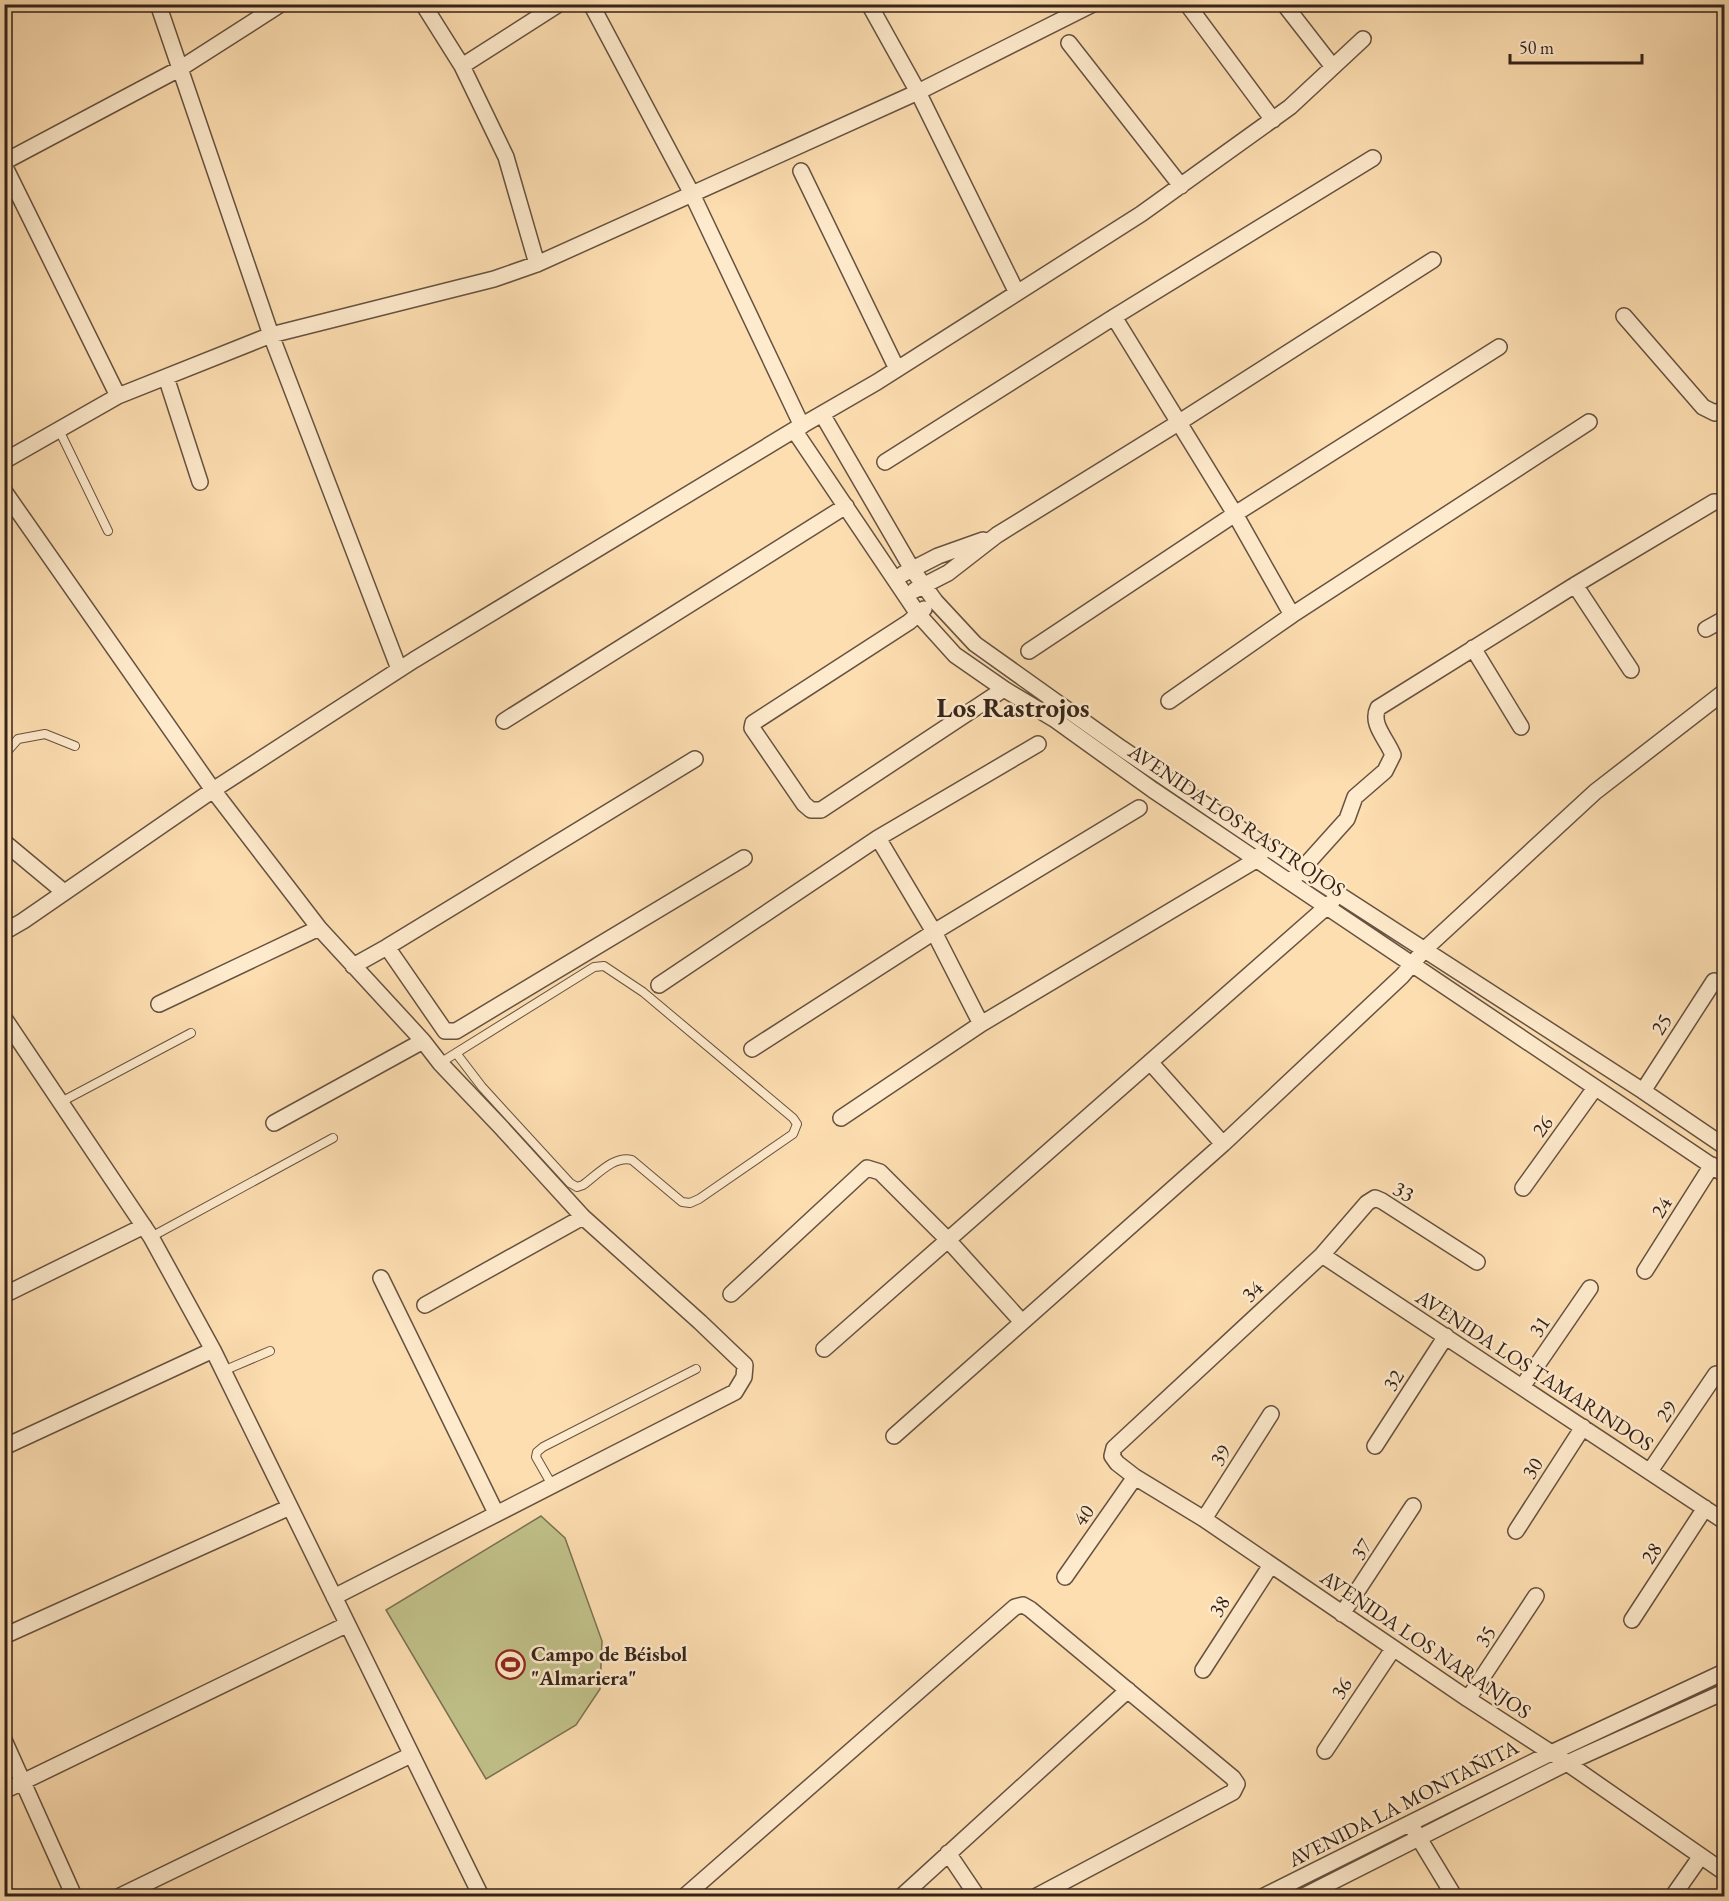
<svg xmlns="http://www.w3.org/2000/svg" width="1729" height="1901" viewBox="0 0 1729 1901" font-family="'EB Garamond',serif">
	<style>
		.garden { fill: #c1c18a; stroke: #7a7252; stroke-width: 1.5 }
		.lines { fill: none; stroke-linecap: round; stroke-linejoin: round }
		.service-casing { stroke: #665240; stroke-width: 10 }
		.minor-casing { stroke: #665240; stroke-width: 18 }
		.service { stroke: #feeacc; stroke-width: 8 }
		.minor { stroke: #feeacc; stroke-width: 15 }
		.labels { text-anchor: middle; dominant-baseline: central; stroke-width: 5; stroke-linejoin: round; paint-order: stroke }
		.street-label { font-size: 21px; fill: #34231b; stroke: #feeacc }
		.poi-label { font-size: 21px; font-weight: bold; fill: #34231b; stroke: #feeacc; text-anchor: start }
		.district-label { font-size: 27px; font-weight: bold; fill: #34231b; stroke: #feeacc }
	</style>
	<rect width="100%" height="100%" fill="#fddeb1"/>
	<filter id="stains"><feTurbulence type="fractalNoise" baseFrequency=".00333" numOctaves="4"/><feColorMatrix values="0 0 0 0 .2 0 0 0 0 .09 0 0 0 0 .02 0 0 0 .5 -.17"/></filter>
	<radialGradient id="worn" r=".72"><stop offset=".6" stop-color="#630" stop-opacity="0"/><stop offset="1" stop-color="#630" stop-opacity=".3"/></radialGradient>
	<path class="garden" d="M541,1516L565,1538L602,1641L600,1689L576,1725L486,1779L386,1610Z"/>
	<g class="lines">
		<defs>
			<path id="service" d="M59,430L108,531
				M4,755L18,739L45,734L75,746
				M440,1063L456,1053L594,967L604,966L643,992L793,1118L797,1124L793,1134L699,1199L690,1203L682,1202L632,1160C614,1155 597,1175 583,1185L577,1187L570,1183L482,1087L456,1053
				M61,1102L191,1033
				M151,1237L333,1138
				M223,1371L270,1351
				M552,1485L536,1457L537,1452L543,1447L696,1369"/>
			<path id="minor" d="M158,4L271,335L399,669
				M423,4L462,66L506,157L537,264
				M591,4L692,194L802,426
				M869,4L918,92L1017,293
				M1187,4L1273,120
				M1284,4L1333,67
				M1069,43L1181,186
				M462,66L559,4
				M4,162L181,68L281,4
				M4,165L118,396
				M801,171L897,369
				M1624,316L1703,407L1715,413L1724,409
				M1114,317L1235,514L1292,615
				M166,377L200,482
				M822,414L912,569L935,601L975,644L1121,748L1301,870L1643,1091L1724,1146
				M794,430L918,614L955,655L1004,689L1054,719L1153,790L1724,1174
				M4,461L118,396L271,335L494,279L537,264L918,92L1093,4
				M885,462L1114,317L1373,158
				M4,491L213,790L319,928L423,1041L440,1063L500,1126L583,1217L700,1322L745,1365L744,1377L735,1392L334,1597
				M903,574L938,556L983,540
				M1575,585L1631,670
				M915,590L948,573L997,535L1178,423L1433,260
				M924,609L909,622L753,723L752,728L804,804L811,810H821L1004,689
				M1706,629L1724,619
				M1473,648L1521,727
				M1029,651L1235,514L1499,347
				M1169,701L1292,615L1589,422
				M504,721L846,506
				M878,838L934,932L981,1024
				M4,842L64,892
				M1294,878L1347,819L1355,797L1385,771L1393,755C1387,739 1370,724 1378,708L1575,585L1714,502H1724
				M4,932L23,921L213,790L414,660L794,430L877,382L1141,214L1290,107L1363,39
				M387,947L445,1031H456L744,858
				M353,966L387,947L695,759
				M659,985L878,838L1038,744
				M159,1004L319,928
				M4,1018L151,1237L213,1350L481,1896
				M752,1049L934,932L1139,808
				M1150,1062L1223,1144
				M1643,1091L1714,981
				M841,1118L981,1024L1256,860L1261,854
				M274,1123L423,1041
				M1523,1188L1595,1088
				M1322,1255L1724,1521
				M1477,1262L1382,1201L1375,1198L1367,1203L1322,1255L1114,1448L1112,1456L1117,1463L1135,1477L1204,1519L1468,1699L1567,1763L1724,1872
				M1645,1271L1712,1165
				M381,1278L496,1513
				M731,1294L867,1168L880,1172L948,1240L1022,1322
				M4,1295L144,1226
				M425,1305L583,1217
				M824,1349L1332,902
				M1522,1387L1590,1288
				M894,1436L1223,1144L1402,976L1425,949L1595,792L1724,692
				M1375,1446L1446,1336
				M4,1447L213,1350
				M1650,1471L1716,1374
				M1204,1519L1271,1414
				M1516,1531L1583,1427
				M1065,1577L1135,1477
				M1342,1614L1413,1506
				M1632,1620L1705,1508
				M4,1636L290,1507
				M1203,1670L1271,1565
				M1468,1699L1536,1596
				M4,1740L74,1896
				M1325,1751L1393,1649
				M4,1791L346,1625
				M1414,1830L1454,1896
				M948,1853L977,1896
				M120,1896L411,1755
				M685,1896L1015,1607L1023,1605L1030,1609L1233,1778L1237,1784L1233,1792L1037,1896
				M902,1896L1128,1690
				M1264,1896L1551,1753L1724,1672
				M1304,1896L1567,1763L1724,1692
				M1673,1896L1701,1856"/>
		</defs>
		<use href="#service" class="service-casing"/>
		<use href="#minor" class="minor-casing"/>
		<use href="#service" class="service"/>
		<use href="#minor" class="minor"/>
	</g>
	<defs>
		<symbol id="stadium-ring" viewBox="-11 -11 22 22"><circle r="9.5" fill="#feeacc" stroke="#8f2418" stroke-width="1.5"/><path d="M0-5a6.5 5 0 1 0 0 10a6.5 5 0 1 0 0-10ZM-3.5-1.8h7v3.6h-7Z" fill="#8f2418"/></symbol>
	</defs>
	<g fill-rule="evenodd">
		<use href="#stadium-ring" x="494" y="1648" width="33" height="33"/>
	</g>
	<g class="labels">
		<g class="street-label">
			<text transform="translate(1237 820) rotate(34)">AVENIDA LOS RASTROJOS</text>
			<text transform="translate(1661 1024) rotate(-57)">25</text>
			<text transform="translate(1542 1126) rotate(-54)">26</text>
			<text transform="translate(1404 1191) rotate(30)">33</text>
			<text transform="translate(1661 1207) rotate(-58)">24</text>
			<text transform="translate(1252 1291) rotate(-43)">34</text>
			<text transform="translate(1539 1326) rotate(-56)">31</text>
			<text transform="translate(1535 1370) rotate(33)">AVENIDA LOS TAMARINDOS</text>
			<text transform="translate(1393 1380) rotate(-57)">32</text>
			<text transform="translate(1666 1411) rotate(-56)">29</text>
			<text transform="translate(1220 1455) rotate(-58)">39</text>
			<text transform="translate(1532 1468) rotate(-57)">30</text>
			<text transform="translate(1083 1515) rotate(-55)">40</text>
			<text transform="translate(1361 1549) rotate(-57)">37</text>
			<text transform="translate(1651 1553) rotate(-57)">28</text>
			<text transform="translate(1219 1606) rotate(-57)">38</text>
			<text transform="translate(1485 1636) rotate(-57)">35</text>
			<text transform="translate(1426 1644) rotate(34)">AVENIDA LOS NARANJOS</text>
			<text transform="translate(1341 1688) rotate(-57)">36</text>
			<text transform="translate(1403 1803) rotate(-27)">AVENIDA LA MONTAÑITA</text>
		</g>
		<g class="poi-label">
			<text x="531" y="1653">Campo de Béisbol<tspan x="531" dy="24">"Almariera"</tspan></text>
		</g>
		<g class="district-label">
			<text x="1013" y="707">Los Rastrojos</text>
		</g>
	</g>
	<rect width="1729" height="1901" fill="none" stroke="#fddeb1" stroke-width="24"/>
	<rect x="6" y="6" width="1717" height="1889" fill="none" stroke="#34231b" stroke-width="3"/>
	<rect x="12" y="12" width="1705" height="1877" fill="none" stroke="#34231b" stroke-width="1.5"/>
	<path d="M1510 54v9h132v-9" fill="none" stroke="#34231b" stroke-width="3"/>
	<text x="1519" y="54" font-size="18" fill="#34231b" stroke="#feeacc" stroke-width="4.5" paint-order="stroke">50 m</text>
	<rect width="100%" height="100%" filter="url(#stains)"/>
	<rect width="100%" height="100%" fill="url(#worn)"/>
</svg>
